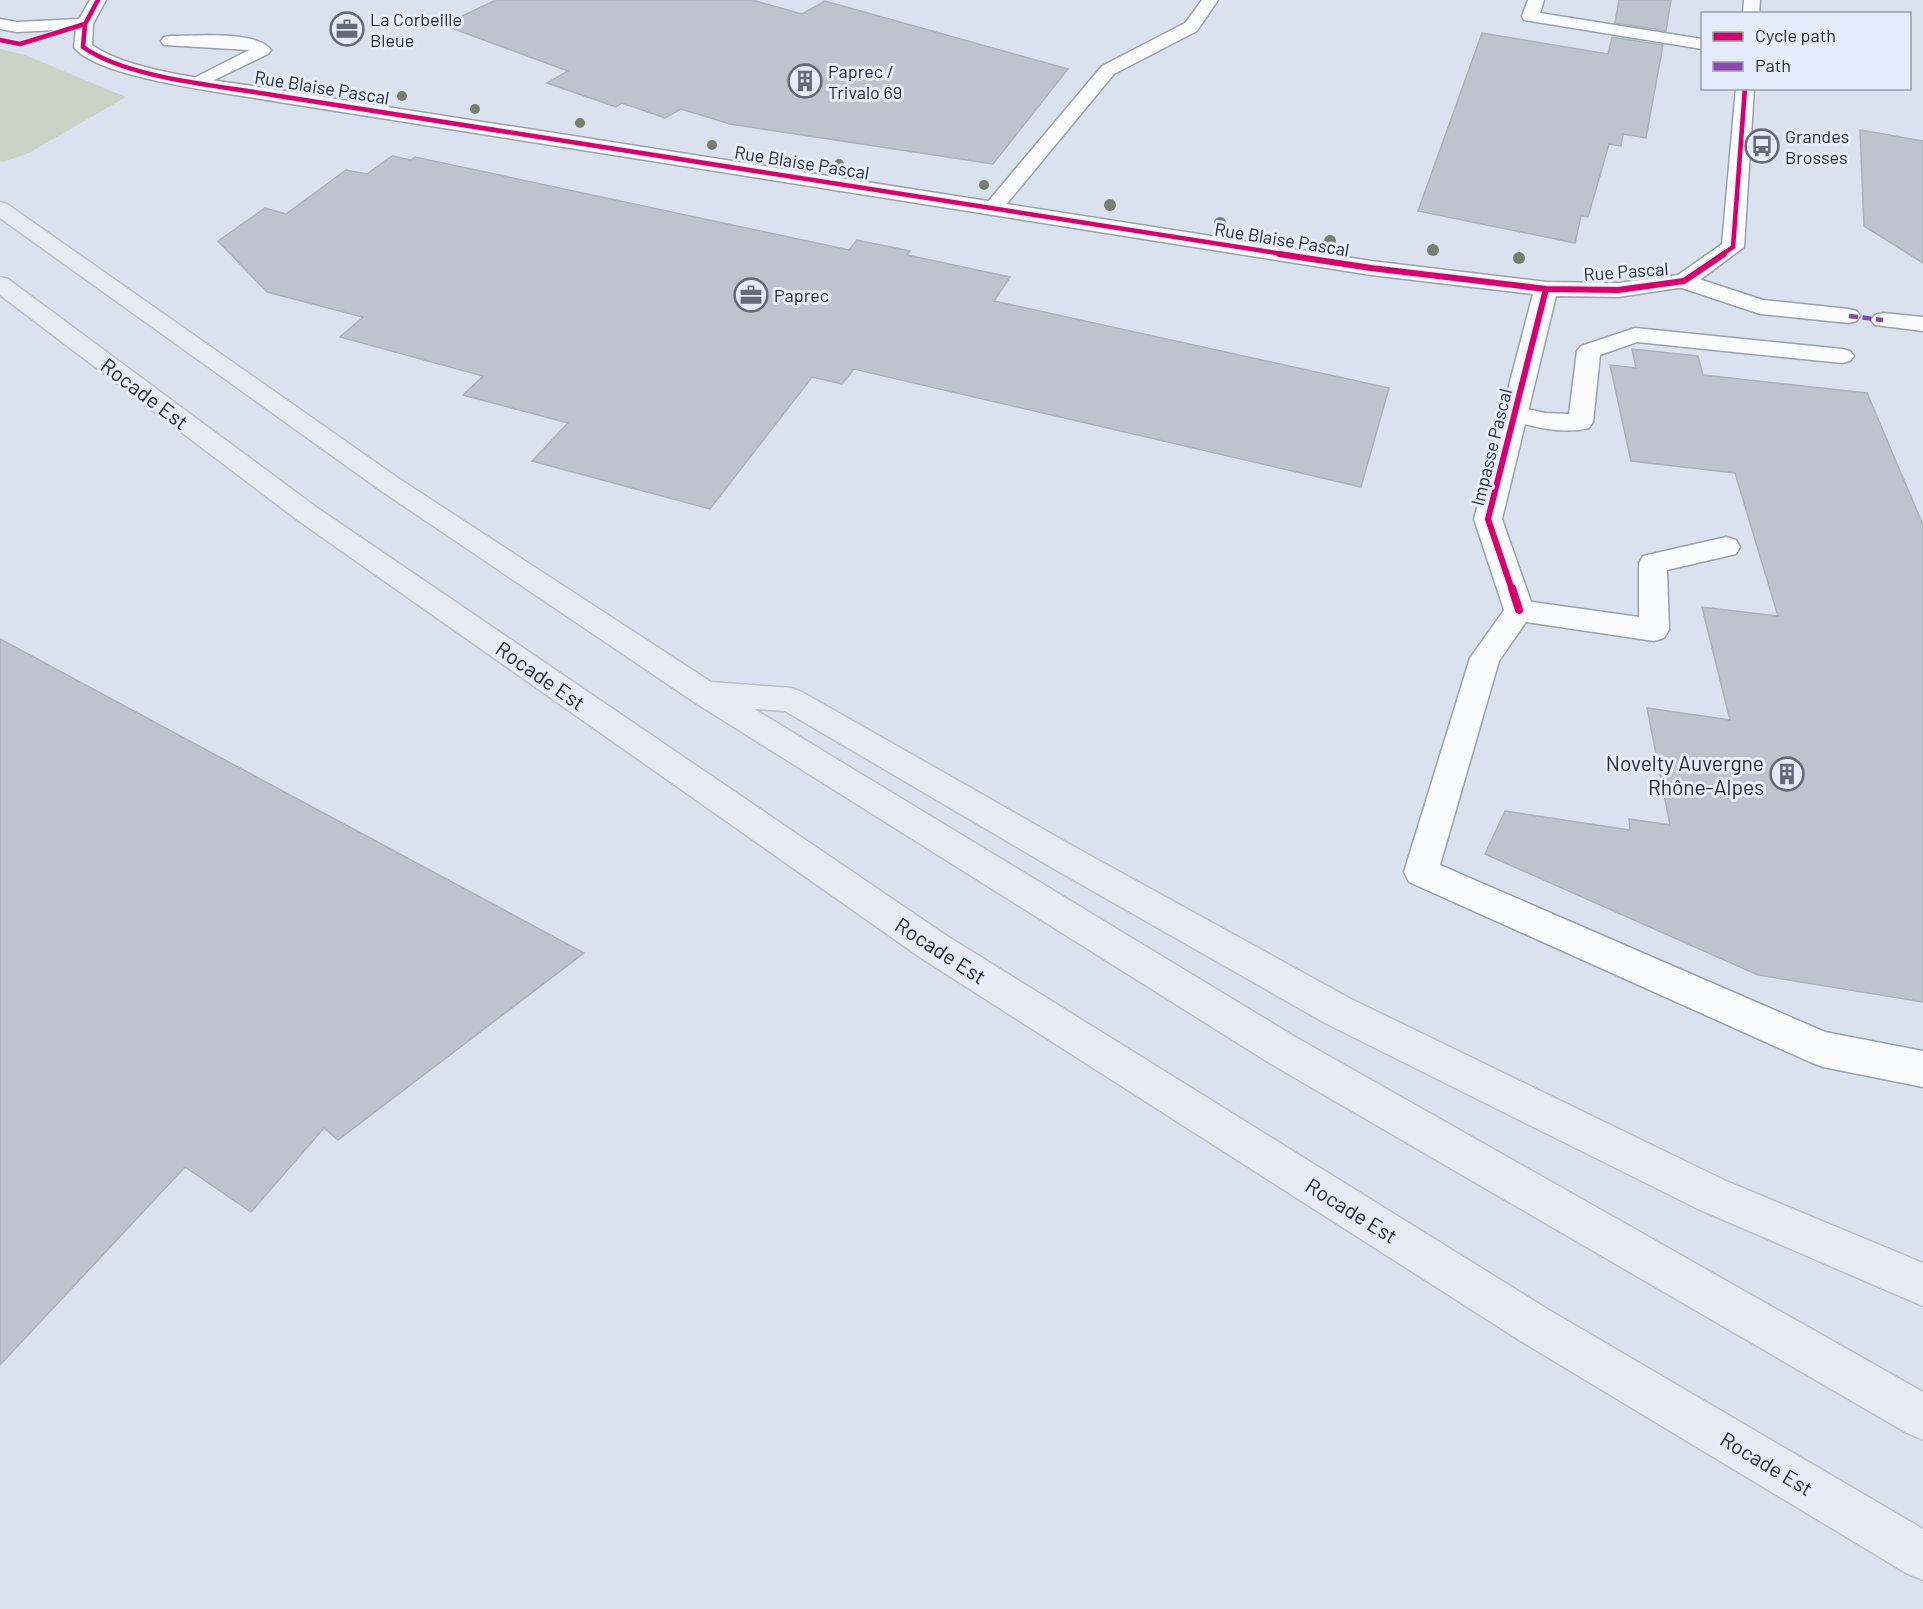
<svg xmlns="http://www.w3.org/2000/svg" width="1923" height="1609" viewBox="0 0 1923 1609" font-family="Barlow,sans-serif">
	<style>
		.green { fill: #cbd3c7 }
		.building { fill: #bdc4ce; stroke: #abb2bc; stroke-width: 1.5 }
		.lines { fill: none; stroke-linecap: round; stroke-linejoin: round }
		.lane-casing { stroke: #9ba1aa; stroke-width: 3 }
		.street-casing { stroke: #9ba1aa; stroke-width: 3 }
		.highway-casing { stroke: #babec5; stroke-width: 3 }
		.lane { fill: #f9fbfd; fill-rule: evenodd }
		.street { fill: #f9fbfd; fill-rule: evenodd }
		.highway { fill: #e6eaf2; fill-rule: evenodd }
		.quiet { stroke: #8e44ad; stroke-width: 4.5; stroke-dasharray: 9 4.5; stroke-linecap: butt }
		.cycleway-far2-casing { stroke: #e4ecfb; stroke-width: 7 }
		.cycleway-far1-casing { stroke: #e4ecfb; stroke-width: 9 }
		.cycleway-casing { stroke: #e4ecfb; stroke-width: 11 }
		.cycleway-far2 { stroke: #d6006c; stroke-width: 4.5 }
		.cycleway-far1 { stroke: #d6006c; stroke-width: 6 }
		.cycleway { stroke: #d6006c; stroke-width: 8 }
		.tree { fill: #777f6e }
		.labels { text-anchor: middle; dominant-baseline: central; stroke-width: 6; stroke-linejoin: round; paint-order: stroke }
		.far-poi-label { font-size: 18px; fill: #262b35; stroke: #e4ecfb; text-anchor: start }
		.far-street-label { font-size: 18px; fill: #262b35; stroke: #e4ecfb }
		.street-label { font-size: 21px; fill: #262b35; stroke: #e4ecfb }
		.poi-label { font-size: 21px; fill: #262b35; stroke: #e4ecfb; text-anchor: end }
	</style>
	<rect width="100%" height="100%" fill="#dae2ef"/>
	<path class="green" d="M0,49L25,55L126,97L29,153L3,162L0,161Z"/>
	<path class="building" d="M496,0H752L802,14L825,1L1068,69L993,164L730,124L681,109L665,118L622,103L616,107L547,83L568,71L443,25Z
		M1619,0H1671L1666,31L1615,23Z
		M1482,33L1608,54L1612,37L1663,45L1646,138L1623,134L1621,146L1609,144L1588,217L1581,216L1575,243L1418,211Z
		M1860,130L1923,141V263L1864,226Z
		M392,156L411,160L415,157L849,250L857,240L910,251L907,255L1010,277L994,301L1389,388L1361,487L854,369L842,384L812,377L710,509L532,461L568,423L463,395L483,376L340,337L363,317L267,292L218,241L265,208L286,214L346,170L367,174Z
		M1632,349L1698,356L1703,375L1867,393L1923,525V1002L1758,975L1485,854L1505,811L1630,830L1629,819L1670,825L1647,708L1730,720L1702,607L1778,616L1735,473L1631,461L1610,365L1636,368Z
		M0,639L584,953L338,1140L324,1128L251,1212L185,1167L0,1365Z"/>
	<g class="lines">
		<defs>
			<path id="lane" d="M1202,0H1218L1197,31L1114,74L1000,212L993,214L986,212L983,208L986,204L1102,66L1185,23Z
				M1528,0H1544L1540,13L1702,39V49L1524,20L1522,16Z
				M170,36C194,36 257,30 271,50L268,54L200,87L194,86L191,82L194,78L249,50L164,45L161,41L164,37Z
				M1684,274L1763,300L1849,309L1857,311L1860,316L1857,321L1849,323L1760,314L1676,286L1673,281L1676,276Z
				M1883,313L1923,317V331L1875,325L1871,320L1875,315Z
				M1635,328L1842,349L1850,351L1854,356L1850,361L1842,363L1637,342L1600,355L1593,422L1589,428C1562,435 1532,426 1505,419L1502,414L1505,409L1514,406L1545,413L1569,414L1577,351L1581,346Z
				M1726,537L1736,540L1740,547L1736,554L1667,570L1669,630L1664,638L1654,641L1526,622L1499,661L1440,865L1825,1032L1923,1051V1087L1823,1067L1810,1062L1409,882L1404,872L1470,658L1509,603L1519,600L1639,617V563L1643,556Z"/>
			<path id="street" d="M90,0H106L93,24L92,45C133,74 227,81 279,90L1371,261L1546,282L1618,283L1678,275L1722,244L1736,88H1754L1744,247L1692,286L1618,297L1556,296L1502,519L1534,610L1529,617L1519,620L1509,617L1504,610L1474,519L1533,294L1371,275L279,102C237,94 97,79 74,47L76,29L17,32L0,29V19L17,22L79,19Z
				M1744,0H1760L1759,14H1743Z"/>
			<path id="highway" d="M0,202L7,204L398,478L711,682L791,688L802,692L1080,850L1351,999L1726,1181L1923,1263V1306L1698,1209L1325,1023L1056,870L785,711L754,709L1297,1038L1923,1392V1440L1907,1433L1271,1064L694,702L380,490L0,218Z
				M0,277L8,279L316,507L947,936L1549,1310L1923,1529V1580L1906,1573L1519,1340L921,958L296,519L0,295Z"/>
		</defs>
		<use href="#lane" class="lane-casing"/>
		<use href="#street" class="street-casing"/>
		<use href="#highway" class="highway-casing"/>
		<use href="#lane" class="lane"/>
		<use href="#street" class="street"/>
		<use href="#highway" class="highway"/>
		<path class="quiet" d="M1849,316L1883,320"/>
		<defs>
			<path id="cycleway-far2" d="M98,0L85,24L83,47C128,79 223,86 279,96L1289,255
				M0,40L20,44L85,24
				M1721,255L1733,247L1745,88"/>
			<path id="cycleway-far1" d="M1279,254L1371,268L1546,289L1618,290L1684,281L1724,254
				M1512,590L1488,519L1546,289"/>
			<path id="cycleway" d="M1512,588L1519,610"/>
		</defs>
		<use href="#cycleway-far2" class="cycleway-far2-casing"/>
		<use href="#cycleway-far1" class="cycleway-far1-casing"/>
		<use href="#cycleway" class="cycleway-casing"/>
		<use href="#cycleway-far2" class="cycleway-far2"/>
		<use href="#cycleway-far1" class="cycleway-far1"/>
		<use href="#cycleway" class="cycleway"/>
	</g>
	<g class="tree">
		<circle cx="402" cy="96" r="5"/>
		<circle cx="475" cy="109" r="5"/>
		<circle cx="580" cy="123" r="5"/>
		<circle cx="712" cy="145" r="5"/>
		<circle cx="839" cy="164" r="5"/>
		<circle cx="984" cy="185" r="5"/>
		<circle cx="1110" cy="205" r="6"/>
		<circle cx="1220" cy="223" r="6"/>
		<circle cx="1330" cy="241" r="6"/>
		<circle cx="1433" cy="250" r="6"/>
		<circle cx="1519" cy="258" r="6"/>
	</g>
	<defs>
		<symbol id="office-ring" viewBox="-11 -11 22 22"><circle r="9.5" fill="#e4ecfb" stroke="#656b76" stroke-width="1.5"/><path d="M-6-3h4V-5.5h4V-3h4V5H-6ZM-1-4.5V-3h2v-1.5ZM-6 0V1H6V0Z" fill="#656b76"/></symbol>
		<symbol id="building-ring" viewBox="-11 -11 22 22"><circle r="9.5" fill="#e4ecfb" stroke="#656b76" stroke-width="1.5"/><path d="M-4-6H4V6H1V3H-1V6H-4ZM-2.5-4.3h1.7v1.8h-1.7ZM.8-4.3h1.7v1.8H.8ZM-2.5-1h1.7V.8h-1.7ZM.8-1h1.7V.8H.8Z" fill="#656b76"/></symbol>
		<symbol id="bus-ring" viewBox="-11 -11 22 22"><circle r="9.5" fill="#e4ecfb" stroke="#656b76" stroke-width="1.5"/><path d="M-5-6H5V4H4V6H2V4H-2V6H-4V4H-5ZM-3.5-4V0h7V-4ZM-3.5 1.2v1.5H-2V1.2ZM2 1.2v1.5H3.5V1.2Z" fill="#656b76"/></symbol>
	</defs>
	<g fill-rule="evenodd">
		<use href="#office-ring" x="328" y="10" width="38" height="38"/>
		<use href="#building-ring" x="786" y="62" width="38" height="38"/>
		<use href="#bus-ring" x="1743" y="127" width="38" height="38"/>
		<use href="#office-ring" x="732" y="276" width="38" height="38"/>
		<use href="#building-ring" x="1768" y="755" width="38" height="38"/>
	</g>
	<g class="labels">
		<g class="far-poi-label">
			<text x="370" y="19">La Corbeille<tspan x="370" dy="21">Bleue</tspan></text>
			<text x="828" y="71">Paprec /<tspan x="828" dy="21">Trivalo 69</tspan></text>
			<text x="1785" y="136">Grandes<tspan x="1785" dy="21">Brosses</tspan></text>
			<text x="774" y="295">Paprec</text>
		</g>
		<g class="far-street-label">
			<text transform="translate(322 87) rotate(9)">Rue Blaise Pascal</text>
			<text transform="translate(802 162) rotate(9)">Rue Blaise Pascal</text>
			<text transform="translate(1282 239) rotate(9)">Rue Blaise Pascal</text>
			<text transform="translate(1626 271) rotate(-4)">Rue Pascal</text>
			<text transform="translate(1491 447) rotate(-76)">Impasse Pascal</text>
		</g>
		<g class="street-label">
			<text transform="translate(145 393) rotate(37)">Rocade Est</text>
			<text transform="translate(541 675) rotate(35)">Rocade Est</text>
			<text transform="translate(941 950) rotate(33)">Rocade Est</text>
			<text transform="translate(1352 1210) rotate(32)">Rocade Est</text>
			<text transform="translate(1767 1463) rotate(31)">Rocade Est</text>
		</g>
		<g class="poi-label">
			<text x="1764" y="762">Novelty Auvergne<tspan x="1764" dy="24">Rhône-Alpes</tspan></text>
		</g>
	</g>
	<rect x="1701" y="12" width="210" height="78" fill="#e4ecfb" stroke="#989fac" stroke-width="1.5"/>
	<rect x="1713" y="32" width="30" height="9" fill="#d6006c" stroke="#989fac" stroke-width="1.5"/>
	<text x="1755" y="42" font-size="18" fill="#262b35">Cycle path</text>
	<rect x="1713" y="62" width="30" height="9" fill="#8e44ad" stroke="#989fac" stroke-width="1.5"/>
	<text x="1755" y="72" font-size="18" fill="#262b35">Path</text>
</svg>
